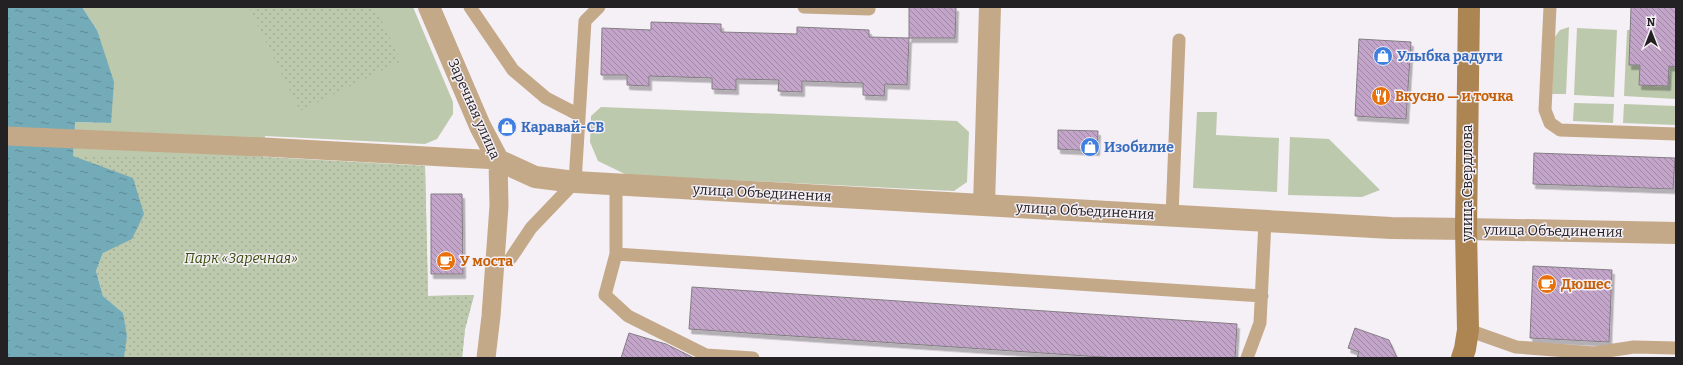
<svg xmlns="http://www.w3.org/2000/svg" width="1683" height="365" viewBox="0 0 1683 365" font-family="Bitter,serif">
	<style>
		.grass { fill: #bdc9ac }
		.park { fill: url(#park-dots) }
		.water { fill: url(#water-ripples) }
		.building { fill: url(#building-back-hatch); stroke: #837d83; filter: url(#shadow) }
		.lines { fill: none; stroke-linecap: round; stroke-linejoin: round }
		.service { stroke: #c4a988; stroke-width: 13 }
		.pedestrian { stroke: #c4a988; stroke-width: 19 }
		.minor { stroke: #c4a988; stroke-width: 22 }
		.tertiary { stroke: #c4a988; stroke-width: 22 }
		.secondary { stroke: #ac8553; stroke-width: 22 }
		.labels { text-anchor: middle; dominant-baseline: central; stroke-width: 3; stroke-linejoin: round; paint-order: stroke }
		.shop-label { font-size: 14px; font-weight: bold; fill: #366cbe; stroke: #f5eff6; text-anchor: start }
		.food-label { font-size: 14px; font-weight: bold; fill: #c56008; stroke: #f5eff6; text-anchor: start }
		.street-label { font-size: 14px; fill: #232124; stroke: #f5eff6 }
		.park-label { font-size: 14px; font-style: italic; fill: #384c0a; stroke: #f5eff6 }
	</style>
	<defs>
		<pattern id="park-dots" width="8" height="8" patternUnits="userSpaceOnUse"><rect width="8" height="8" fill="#bdc9ac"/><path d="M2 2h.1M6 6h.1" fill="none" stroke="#a2ac94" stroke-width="1.8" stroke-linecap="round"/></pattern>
		<pattern id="water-ripples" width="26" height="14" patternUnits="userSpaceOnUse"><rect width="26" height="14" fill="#73abb8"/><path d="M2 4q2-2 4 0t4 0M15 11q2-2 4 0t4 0" fill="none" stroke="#5e8b95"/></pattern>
		<pattern id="building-back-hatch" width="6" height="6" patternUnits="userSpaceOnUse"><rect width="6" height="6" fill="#c4a5ca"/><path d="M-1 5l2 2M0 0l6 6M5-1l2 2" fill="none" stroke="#9f86a4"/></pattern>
		<filter id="shadow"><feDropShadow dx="2.5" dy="4.5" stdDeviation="0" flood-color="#0004"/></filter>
	</defs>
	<rect width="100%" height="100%" fill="#f5eff6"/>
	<path class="grass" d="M82,7H413L453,102V114L437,139L425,144L265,136L263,157L425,166L428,296L474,295L465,329L462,358H124L127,336L103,253L132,238L73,156L74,122L111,123L97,30Z
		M1569,27L1566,94H1552L1554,38L1560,30Z
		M1577,28L1617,30L1614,97L1574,95Z
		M1627,30L1676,32V99L1624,96Z
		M1574,103L1614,104L1613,123L1573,121Z
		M1624,104L1676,106V125L1623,123Z
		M601,107L957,121L969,132L967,182L954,191L627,175L598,161L590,142L591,116Z
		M1197,112H1217L1216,135L1279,138L1277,192L1193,188Z
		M1290,137L1329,139L1380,190L1362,197L1288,195Z"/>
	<path class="park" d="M249,7H375L401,61L300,111Z
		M73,156L263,157L425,166L428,296L474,295L465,329L462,358H124L127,336L123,313L103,296L96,271L103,253L132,238Z"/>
	<path class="water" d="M7,7H82L97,30L114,82L111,123L75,122L73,156L133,178L144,214L132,239L103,253L96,271L103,296L123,313L127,336L124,358H7Z"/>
	<path class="building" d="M909,7H956L955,38H909Z
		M1631,7H1676V67L1669,66L1668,86L1639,85L1640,65H1629Z
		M651,22L721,24V32L797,34V27L869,30V37L909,38L907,85L885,84L884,96L863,95V83L802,81V92L778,91L779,80L736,79V90L712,89V78L649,76V86L627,85V75H601L602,28L651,30Z
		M1359,39L1411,42L1406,119L1355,116Z
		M1058,130L1098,131L1097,151L1058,149Z
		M1534,153L1675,158L1673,189L1533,184Z
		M431,194H462L463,274H431Z
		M1533,266L1612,270L1609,342L1530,338Z
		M692,287L1237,324L1235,358H1116L689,329Z
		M1355,328L1389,340L1397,358H1357L1359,352L1348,348Z
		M629,333L666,344L694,358H621Z"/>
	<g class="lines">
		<path class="service" d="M470,7L513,70L546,98L579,115
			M804,7L869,9V7
			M1550,7L1545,110L1550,123L1560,130L1676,134
			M616,185V254L605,295L628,316L706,355L705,358
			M1172,216L1179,40
			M616,254L1262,296
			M511,258L531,228L575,182L585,21L599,7
			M1468,330L1516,347L1594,353L1634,347L1676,348
			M706,355L753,358
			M1247,358L1260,323L1265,221"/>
		<path class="pedestrian" d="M7,136L264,147L498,160L499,206L491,316L486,358"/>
		<path class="minor" d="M429,7L480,126L498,160L535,177L575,182L1391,228L1466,229
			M984,205L990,7"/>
		<path class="tertiary" d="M1466,229L1676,233"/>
		<path class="secondary" d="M1462,358L1465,349L1468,330L1466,229L1469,7"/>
	</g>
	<defs>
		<symbol id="shop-disc" viewBox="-11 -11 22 22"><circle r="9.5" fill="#3f7fe0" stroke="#f5eff6"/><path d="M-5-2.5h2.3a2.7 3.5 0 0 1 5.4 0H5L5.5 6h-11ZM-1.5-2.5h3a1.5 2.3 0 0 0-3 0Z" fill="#fff"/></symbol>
		<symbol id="restaurant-disc" viewBox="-11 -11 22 22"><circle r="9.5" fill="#e8710a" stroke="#f5eff6"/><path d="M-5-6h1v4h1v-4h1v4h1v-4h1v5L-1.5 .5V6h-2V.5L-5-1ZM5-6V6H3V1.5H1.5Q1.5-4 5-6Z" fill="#fff"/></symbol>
		<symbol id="cafe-disc" viewBox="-11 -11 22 22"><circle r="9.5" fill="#e8710a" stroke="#f5eff6"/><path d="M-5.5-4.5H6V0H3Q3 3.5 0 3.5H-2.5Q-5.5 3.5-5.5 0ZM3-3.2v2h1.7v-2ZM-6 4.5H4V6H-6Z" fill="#fff"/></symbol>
	</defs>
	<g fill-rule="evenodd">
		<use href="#shop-disc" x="1372" y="45" width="22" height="22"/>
		<use href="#restaurant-disc" x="1370" y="85" width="22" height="22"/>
		<use href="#shop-disc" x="496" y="116" width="22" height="22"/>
		<use href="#shop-disc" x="1079" y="136" width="22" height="22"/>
		<use href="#cafe-disc" x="435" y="250" width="22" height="22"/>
		<use href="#cafe-disc" x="1536" y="273" width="22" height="22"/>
	</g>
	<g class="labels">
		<g class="shop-label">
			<text x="1397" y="56">Улыбка радуги</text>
			<text x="521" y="127">Каравай-СВ</text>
			<text x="1104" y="147">Изобилие</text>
		</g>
		<g class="food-label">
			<text x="1395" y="96">Вкусно — и точка</text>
			<text x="460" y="261">У моста</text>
			<text x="1561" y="284">Дюшес</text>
		</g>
		<g class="street-label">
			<text transform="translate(474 109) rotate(66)">Заречная улица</text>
			<text transform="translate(1467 183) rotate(-90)">улица Свердлова</text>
			<text transform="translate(762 193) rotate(3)">улица Объединения</text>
			<text transform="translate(1085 211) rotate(3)">улица Объединения</text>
			<text transform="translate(1553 231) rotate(1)">улица Объединения</text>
		</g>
		<g class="park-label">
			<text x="241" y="258">Парк «Заречная»</text>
		</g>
	</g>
	<rect width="1683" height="365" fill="none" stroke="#232124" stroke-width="16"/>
	<g transform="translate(1651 32)" stroke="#f5eff6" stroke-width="3" paint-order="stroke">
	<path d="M0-3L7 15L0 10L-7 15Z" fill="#232124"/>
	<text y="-6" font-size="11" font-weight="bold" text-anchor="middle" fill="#232124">N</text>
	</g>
</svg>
